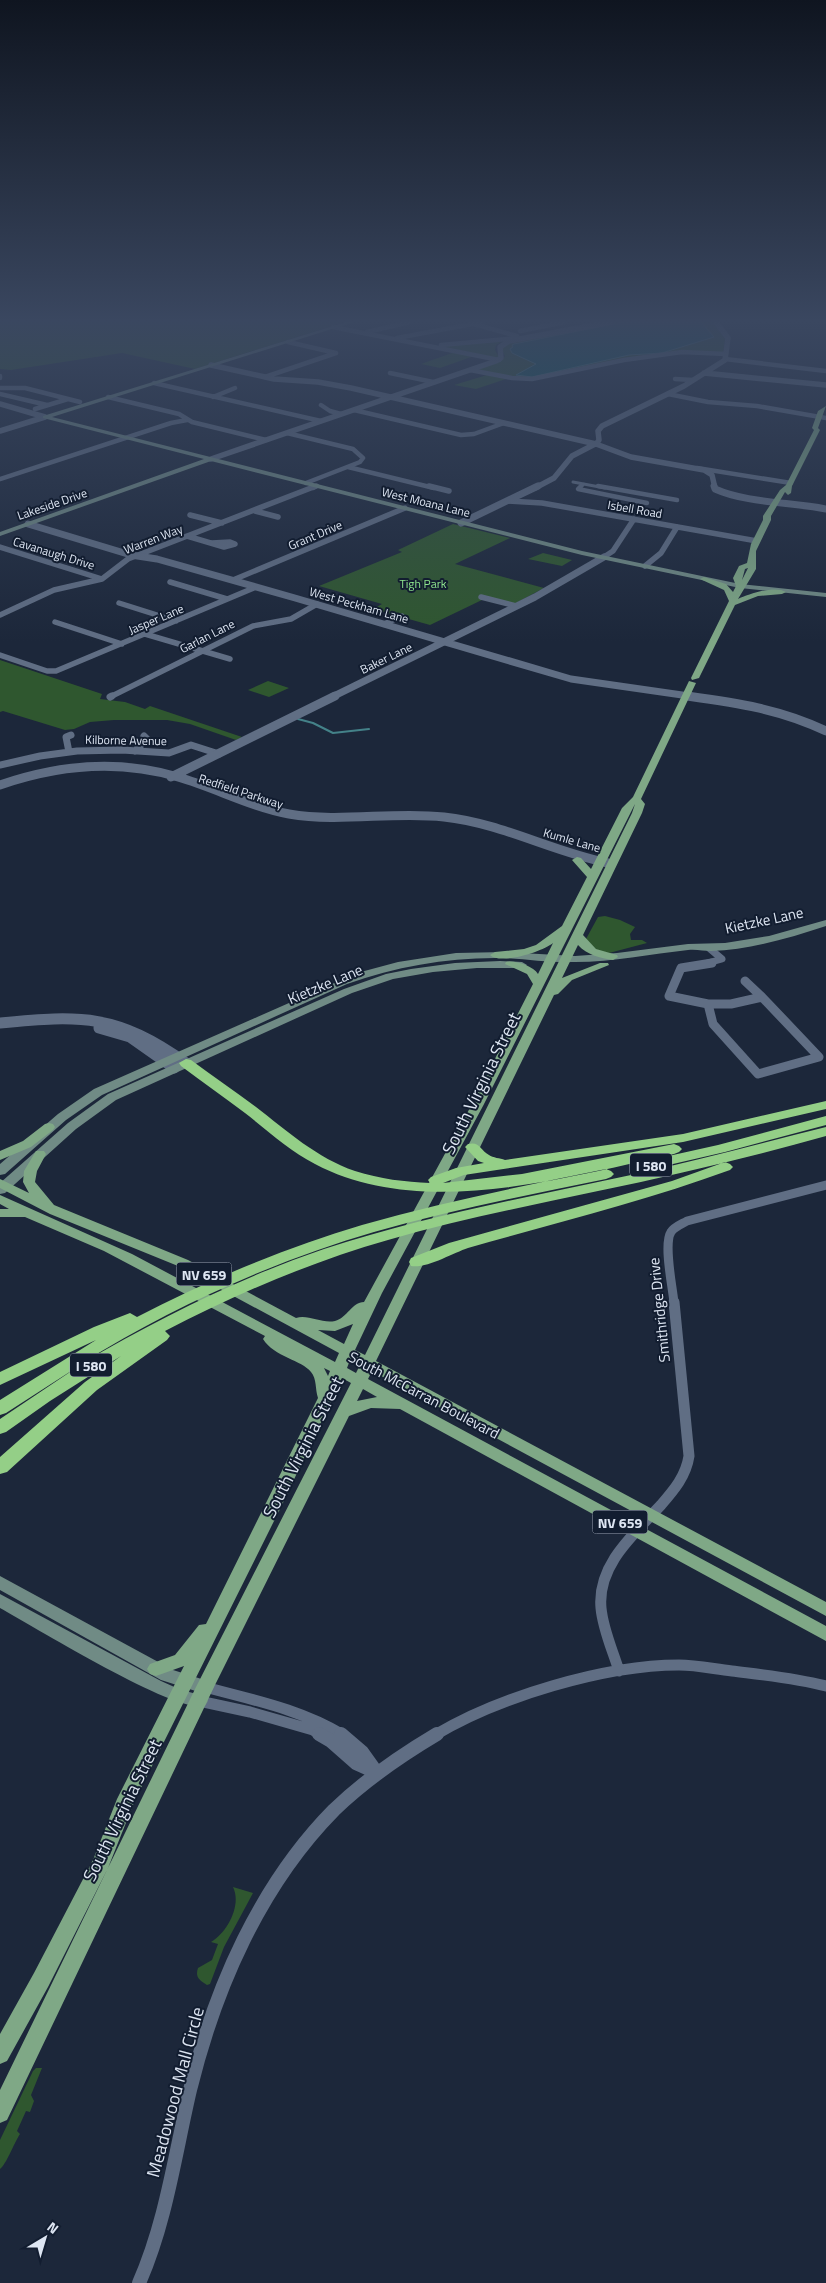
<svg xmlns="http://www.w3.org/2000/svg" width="826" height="2283" viewBox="0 0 826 2283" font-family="'Titillium Web',sans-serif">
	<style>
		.green { fill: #2f572f }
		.water { fill: #03585c; stroke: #448289 }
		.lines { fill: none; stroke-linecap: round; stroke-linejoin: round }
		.stream { stroke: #448289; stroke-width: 2 }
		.pedestrian-far1 { stroke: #606e84; stroke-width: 3 }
		.pedestrian { stroke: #606e84; stroke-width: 4.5 }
		.minor-far5 { stroke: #606e84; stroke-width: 4.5 }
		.minor-far4 { stroke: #606e84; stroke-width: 5.5 }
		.minor-far3 { stroke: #606e84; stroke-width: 7 }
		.minor-far2 { stroke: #606e84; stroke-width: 9 }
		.minor-far1 { stroke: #606e84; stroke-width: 11 }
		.minor { stroke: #606e84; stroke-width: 14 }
		.tertiary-far3 { stroke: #606e84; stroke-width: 5.5 }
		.tertiary-far2 { stroke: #606e84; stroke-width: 7 }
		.tertiary-far1 { stroke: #606e84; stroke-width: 9 }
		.tertiary { stroke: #606e84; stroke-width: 11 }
		.secondary { fill: #708b85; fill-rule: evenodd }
		.primary { fill: #7fa886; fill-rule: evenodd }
		.motorway { fill: #94cf87; fill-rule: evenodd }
		.labels { text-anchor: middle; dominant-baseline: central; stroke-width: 4; stroke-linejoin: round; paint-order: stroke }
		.far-street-label { font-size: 12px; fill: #dde5f2; stroke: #121d30 }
		.far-park-label { font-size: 12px; fill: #8ee58d; stroke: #121d30 }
		.shield { fill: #121d30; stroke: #a0a9b8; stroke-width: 1 }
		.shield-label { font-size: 14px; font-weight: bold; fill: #dde5f2 }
		.street-label { font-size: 15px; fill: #dde5f2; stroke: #121d30 }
		.near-street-label { font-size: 18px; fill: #dde5f2; stroke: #121d30 }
	</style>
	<rect width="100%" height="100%" fill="#1c273a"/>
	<path class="green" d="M0,322H344L195,369L122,353L11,370L0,369Z
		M616,322H713L725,339L723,353L689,351L619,360L523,379L476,369L503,359L505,356L501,349L508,343Z
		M503,341L496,345L495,350L499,357L497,358L438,346Z
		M455,352L474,356L440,368L421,364Z
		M487,375L506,379L476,389L454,385Z
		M453,524L510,538L455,564L544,588L510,606L484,599L430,625L373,609L382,604L319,586L402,552L398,550Z
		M543,553L572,560L562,566L528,559Z
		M0,660L102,694L100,699L125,702L145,709L150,706L242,737L236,740L190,724L167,720H114L90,722L74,729L65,730L3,711L0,712Z
		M268,681L289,688L269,697L248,690Z
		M605,916L620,920L635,927L630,934L631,940H642L647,943L609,953L597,951L586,939L598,917Z
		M233,1887L253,1893L224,1947L210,1984L207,1985C199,1980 195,1977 198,1968L212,1960L218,1944L211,1942C227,1933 242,1905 233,1887Z
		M36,2068H42L31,2095L34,2101L30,2112L26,2111L17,2131L20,2134C14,2143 6,2165 0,2169V2140L33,2071Z"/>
	<path class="water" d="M623,322H701L714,337L662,353L629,355L532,377L516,375L536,364L512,353L510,349L513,347L512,345L514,344Z"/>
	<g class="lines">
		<path class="stream" d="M298,719L313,723L333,733L369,729"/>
		<path class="pedestrian-far1" d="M573,482L605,488
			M580,488L584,484"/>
		<path class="pedestrian" d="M581,486L578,489L647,503
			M598,486L677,500"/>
		<path class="minor-far5" d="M474,324L517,336
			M333,327L499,360
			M520,331L565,322
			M367,332L410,322
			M397,338L483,322
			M441,345L517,338
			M725,359L826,371
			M470,370L512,378L532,379L624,360L682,352L726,354
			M390,373L433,382
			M0,376V378
			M265,377L336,353L288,342
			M675,379L693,380
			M154,383L321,421
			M0,388H25L80,402
			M0,394L47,405
			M668,394L708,402L757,406L826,418
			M108,397L179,414L192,422L266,440
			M213,397L235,388
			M321,405L330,411L341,414
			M35,409L68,399
			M354,410L461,435L474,434L504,423
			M287,433L353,449L363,458L360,462L306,483
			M348,467L434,488
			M697,468L791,483
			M0,479L171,423L187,420
			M313,488L317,486"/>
		<path class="minor-far4" d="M429,486L449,491
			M508,501L542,503L757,541
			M255,511L278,517
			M190,515L222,523
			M187,536L224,547L235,544L230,542L212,543
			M0,547L102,579
			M604,557L613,551L634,519
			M645,566L661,553L677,527
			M233,580L405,508
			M170,582L227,599
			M481,597L516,606
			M119,603L176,621
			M0,615L54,590L102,579L128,559L316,486
			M55,622L122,644
			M384,624L402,616
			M145,634L230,659
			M0,655L47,671H56L256,587
			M110,697L253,626L291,619L317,604"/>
		<path class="minor-far3" d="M110,697L112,696
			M135,751L147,739L144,736
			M69,752L66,737L71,735
			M0,765L40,756L77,751L122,750L169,753L191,745L219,754
			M704,964L722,959L709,948"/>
		<path class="minor-far2" d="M712,963L681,968L669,996L708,1004H731L762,997L745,981
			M708,1004L713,1024L758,1074L819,1057L762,997
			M674,1303C673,1289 663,1244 671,1232C674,1227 682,1224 687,1221L826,1185"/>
		<path class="minor-far1" d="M619,1671C613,1651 603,1630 601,1608C597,1565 634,1534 661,1505C674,1490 686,1476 689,1456L674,1302
			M205,1687C253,1700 300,1709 343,1735
			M199,1701L250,1712L313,1730L321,1735
			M435,1735C498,1697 605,1665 679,1665C697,1665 714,1669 732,1671C764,1675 795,1678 826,1686"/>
		<path class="minor" d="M319,1734L331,1741L356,1763L376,1772
			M341,1734L362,1752L377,1773
			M139,2283C166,2222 175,2154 190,2090C215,1988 260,1885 334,1810C365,1780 400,1756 437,1734"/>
		<path class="tertiary-far3" d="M211,365L274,379L318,382L351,388L596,444L631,457L704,470L712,475L715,488
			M704,373L826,385
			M0,404L45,417
			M0,431L45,417
			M211,459L496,361L501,358L500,347L509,341L611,322
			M535,488L554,478L572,456L597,443L599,440L598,431L602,426L684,386L725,360L728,338L716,322"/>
		<path class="tertiary-far2" d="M714,486L715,489C746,503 791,502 826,509
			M461,523L538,486
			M28,524L131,555L157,559L295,598L571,679L696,697
			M332,697L535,597L604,557"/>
		<path class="tertiary-far1" d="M687,696C737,703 780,709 826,731
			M171,777L335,696
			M0,785C58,765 118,759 178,777C216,788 251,807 289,814C341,823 393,811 444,817C501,823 553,852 608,863"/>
		<path class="tertiary" d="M0,1023C82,1015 117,1014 186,1063
			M99,1028L130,1037L174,1068"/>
		<path class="secondary" d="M346,322H354L52,417L582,551L740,584L826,593V597L740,588L582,555L211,461L0,536V532L204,459L43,418V416Z
			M826,920V926C789,938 750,950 711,951C704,951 696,949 688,950C651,954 613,962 575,962C551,963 527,959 503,958C449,957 398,966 347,984L102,1095L66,1120L5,1174L0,1175V1164L58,1114L94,1089L357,973L398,962L456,953L505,952L575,956L617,953L688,944L725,943L769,936Z
			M500,961L522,962L527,965L522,968H477L433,972L393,979L352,993L116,1100L76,1129L5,1193L0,1194V1183L68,1123L108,1094L344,989L386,974L411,969L455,963Z
			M0,1576L173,1670L211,1682L214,1687L211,1692L205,1694L161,1680L0,1590Z
			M0,1594L161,1681L181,1690L205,1696L208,1701L205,1706C177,1715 33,1626 0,1608Z"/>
		<path class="primary" d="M826,406L818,428L820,430L792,486L791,493L788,495L785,492L771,516V520L756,551V569L738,599C749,594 775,585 786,592L782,594L758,596L735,605L699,678L692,680L691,678L729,601L724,590L700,579L704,577L726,584L733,592L736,586L733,578L739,566L747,563L751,544L763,520V516L780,490L786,485L814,430L812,428L818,411ZM748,568L742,580L745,569Z
			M689,681L696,683L641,799L645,804L642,813L583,935L596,949L617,955L618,957L613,960C600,958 587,955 578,945L562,978L600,963H608L609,965L572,980L558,994L554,995L376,1361L826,1602V1616L372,1371L368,1379L826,1626V1641L400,1409L371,1408L349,1416L214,1687L7,2120L0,2123V2090L196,1687L351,1383L342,1378L280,1509L135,1800L108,1868L48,1987L7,2061L0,2064V2034L34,1973L93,1860L117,1799L184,1666L156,1676L150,1674L147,1669L150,1664L175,1655L199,1625L206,1624L318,1398C315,1389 317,1379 311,1372C302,1360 274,1357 263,1339L265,1336L104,1251L25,1217H0V1209H9L0,1204V1195L132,1254L335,1362L339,1353L178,1266L50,1214L0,1188V1179L29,1193L23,1182L24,1171L36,1151H44L46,1154L37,1171L35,1182L54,1205L188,1260L296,1318C308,1314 322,1324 335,1321C347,1318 352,1302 364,1302L471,1106L533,984L527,974L505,964L506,962C515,960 533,966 538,974L553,943C542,952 500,965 490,955L495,952L524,949L536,945L562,926L587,877L572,860L577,857L581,858L591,869L622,808L633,797ZM635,804L632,813L365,1355L355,1350L382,1293L483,1106ZM353,1324L344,1344L318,1330L335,1331ZM350,1360L360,1365L356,1373L347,1368ZM324,1368L330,1371L328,1376ZM363,1389L377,1397L357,1401Z
			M49,1123L53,1124L55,1127L53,1130L31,1147L0,1160V1151L23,1141L45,1124Z"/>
		<path class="motorway" d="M186,1059L191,1060C212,1076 235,1091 256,1107C287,1131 317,1158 355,1171C380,1179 405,1182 430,1183L428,1180L431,1177L456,1168L484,1163L478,1161L465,1147L468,1144C480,1141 480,1150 489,1155C493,1158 500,1158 505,1160L683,1134L826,1101V1109L683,1142L464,1175L443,1183L522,1174L674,1144L679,1146L682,1149L679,1152L674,1154C563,1178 421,1220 315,1164C290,1151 268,1131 245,1113C224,1097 202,1082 181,1066L179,1063Z
			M826,1116V1125L725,1152L660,1167L655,1165L652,1162L655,1159L718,1145Z
			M826,1127V1136C751,1157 675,1175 598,1191C528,1206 457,1220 388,1240C311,1262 236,1294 165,1331L170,1336L167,1340L97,1390L7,1472L0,1474V1457L85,1382L121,1356L50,1401L6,1432L0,1434V1419L82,1364L6,1413L0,1415V1400L96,1340L0,1385V1372L94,1327L130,1313L137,1317C209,1280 284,1248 362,1225C442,1202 524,1186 606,1169L611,1171L614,1174L611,1177L606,1179C528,1195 450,1210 374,1232C272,1262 172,1307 82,1363C160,1318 239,1278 324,1249C424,1216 528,1197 631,1175C696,1161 761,1143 826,1127Z
			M725,1162L730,1164L733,1167L730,1170C645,1201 556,1223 468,1248C453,1253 426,1269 411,1266L409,1262L411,1258L449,1243L672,1181Z"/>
	</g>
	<linearGradient id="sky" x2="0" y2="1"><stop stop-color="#0f1520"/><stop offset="0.5" stop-color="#3a4760"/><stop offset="1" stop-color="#3a4760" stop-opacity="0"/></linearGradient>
	<rect width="826" height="642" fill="url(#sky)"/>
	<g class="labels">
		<g class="far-street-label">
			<text transform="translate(426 502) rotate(14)">West Moana Lane</text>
			<text transform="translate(52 504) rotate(-19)">Lakeside Drive</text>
			<text transform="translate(635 509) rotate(10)">Isbell Road</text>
			<text transform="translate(315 535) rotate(-23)">Grant Drive</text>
			<text transform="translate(153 539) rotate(-21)">Warren Way</text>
			<text transform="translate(54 553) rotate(17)">Cavanaugh Drive</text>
			<text transform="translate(359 605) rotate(16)">West Peckham Lane</text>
			<text transform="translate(156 619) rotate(-23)">Jasper Lane</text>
			<text transform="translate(207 636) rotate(-27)">Garlan Lane</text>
			<text transform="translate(386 658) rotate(-26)">Baker Lane</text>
			<text transform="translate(126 740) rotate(1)">Kilborne Avenue</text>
			<text transform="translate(241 791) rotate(18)">Redfield Parkway</text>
			<text transform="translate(572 840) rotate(16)">Kumle Lane</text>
		</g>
		<g class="far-park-label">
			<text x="423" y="583">Tigh Park</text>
		</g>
		<g class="shield">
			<rect x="630" y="1153.5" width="42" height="23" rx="4"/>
			<rect x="176.5" y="1262.5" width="55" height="23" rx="4"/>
			<rect x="70" y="1353.5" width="42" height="23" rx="4"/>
			<rect x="592.5" y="1510.5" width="55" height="23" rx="4"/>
		</g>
		<g class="shield-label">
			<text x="651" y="1165">I 580</text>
			<text x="204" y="1274">NV 659</text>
			<text x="91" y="1365">I 580</text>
			<text x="620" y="1522">NV 659</text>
		</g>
		<g class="street-label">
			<text transform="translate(764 920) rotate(-12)">Kietzke Lane</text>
			<text transform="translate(325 984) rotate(-23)">Kietzke Lane</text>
			<text transform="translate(659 1310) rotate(-96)">Smithridge Drive</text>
			<text transform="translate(424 1395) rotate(28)">South McCarran Boulevard</text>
		</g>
		<g class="near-street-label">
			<text transform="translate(481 1083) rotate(-64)">South Virginia Street</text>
			<text transform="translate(303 1447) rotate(-63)">South Virginia Street</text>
			<text transform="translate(122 1810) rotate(-64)">South Virginia Street</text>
			<text transform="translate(175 2092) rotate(-75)">Meadowood Mall Circle</text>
		</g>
	</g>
	<g transform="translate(45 2238) rotate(38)" stroke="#121d30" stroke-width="4" paint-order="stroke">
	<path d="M0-4L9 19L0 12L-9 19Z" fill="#dde5f2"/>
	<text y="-8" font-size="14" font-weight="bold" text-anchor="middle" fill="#dde5f2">N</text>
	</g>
</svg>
